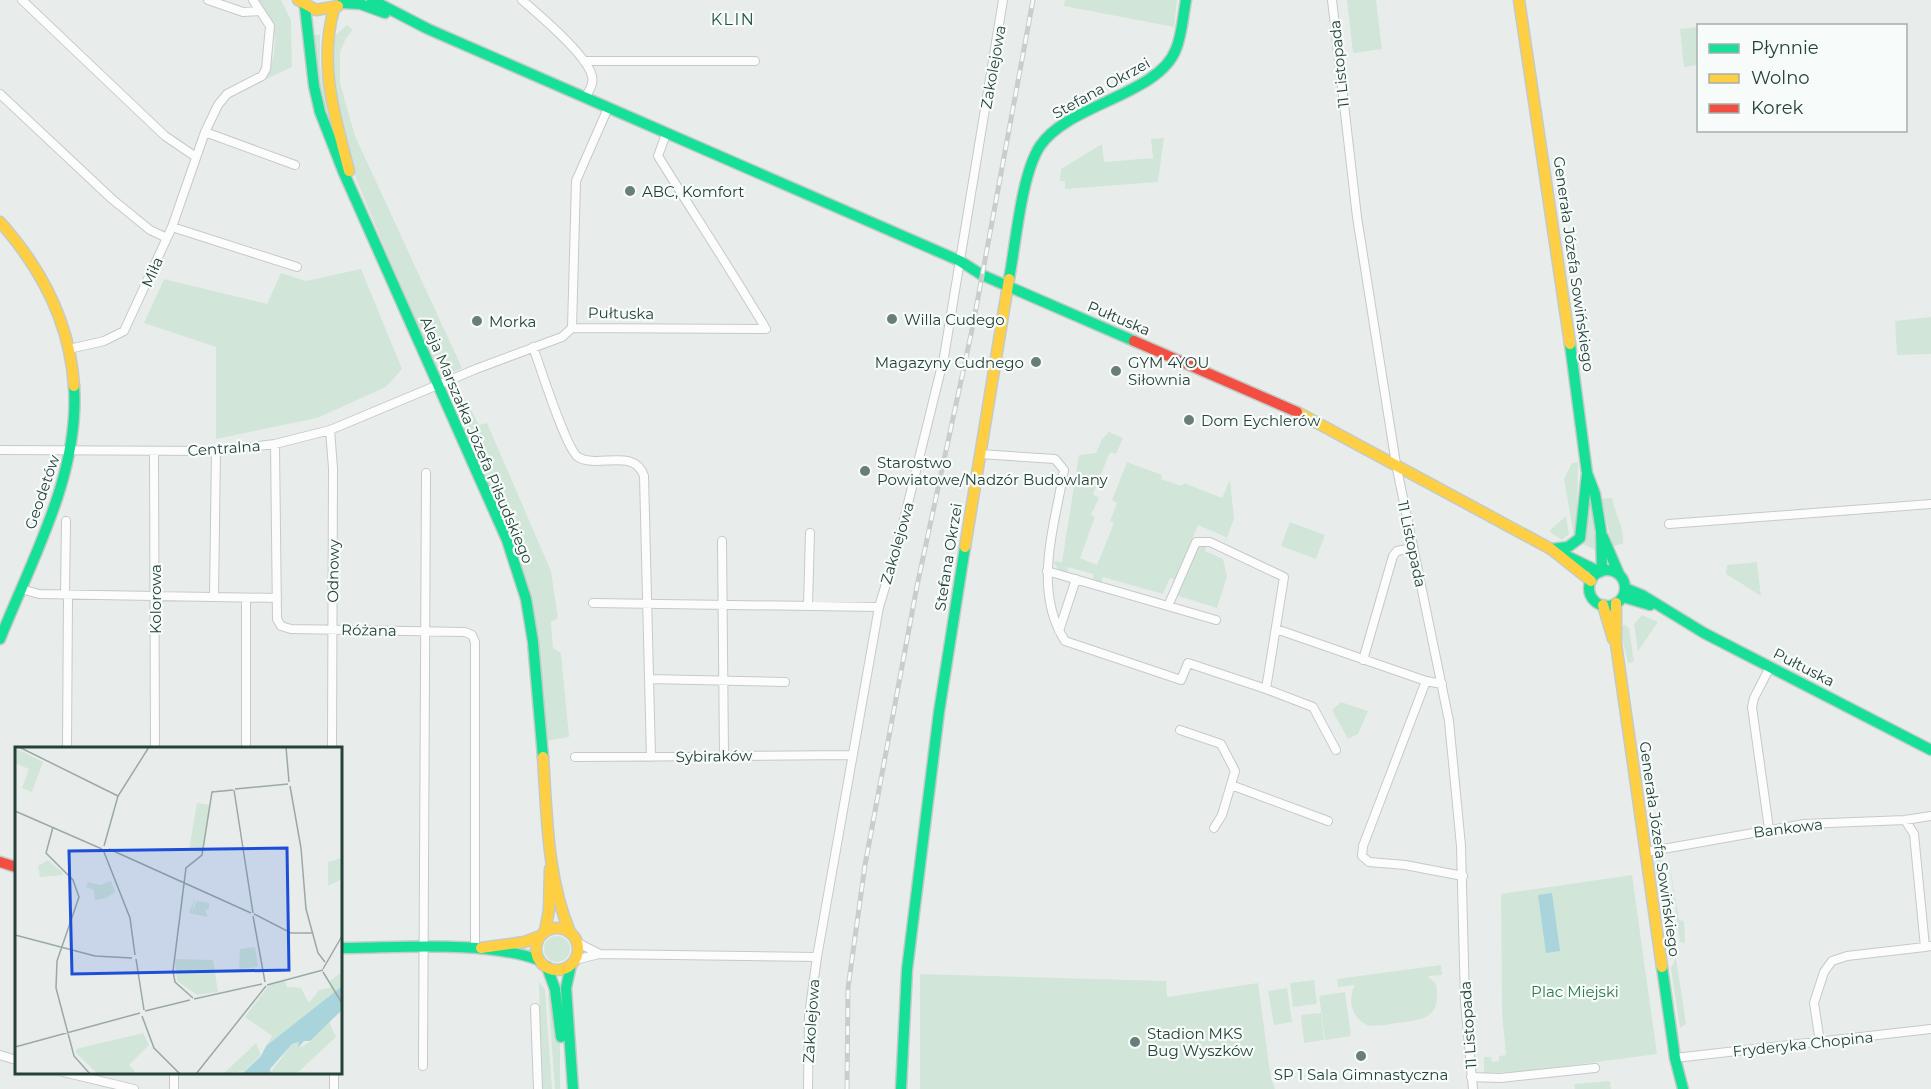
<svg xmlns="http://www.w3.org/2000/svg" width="1931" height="1089" viewBox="0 0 1931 1089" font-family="Montserrat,sans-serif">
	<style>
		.green { fill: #d1e6d8 }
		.water { fill: #a9d4db }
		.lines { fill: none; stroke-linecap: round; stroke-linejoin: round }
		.street-casing { stroke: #c5cac8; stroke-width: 10 }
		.fast-casing { stroke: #c3cbc8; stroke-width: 13 }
		.slow-casing { stroke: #c3cbc8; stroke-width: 13 }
		.jam-casing { stroke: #c3cbc8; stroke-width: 13 }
		.street { stroke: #fcfcfc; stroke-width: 8 }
		.fast { stroke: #16e098; stroke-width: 10 }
		.slow { stroke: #ffcf43; stroke-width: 10 }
		.jam { stroke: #f24e42; stroke-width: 10 }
		.rail-casing { stroke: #c9cdcc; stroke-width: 5 }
		.rail { stroke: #f7fbf9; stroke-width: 3; stroke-dasharray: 9; stroke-linecap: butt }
		.poi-dot { fill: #697e78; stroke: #f7fbf9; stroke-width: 2 }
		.labels { text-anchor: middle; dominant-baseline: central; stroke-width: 4.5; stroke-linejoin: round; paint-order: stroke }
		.street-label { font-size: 15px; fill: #24423a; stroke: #f7fbf9 }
		.poi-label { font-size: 15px; fill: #24423a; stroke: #f7fbf9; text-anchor: start }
		.park-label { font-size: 15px; fill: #2d7a4b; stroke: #f7fbf9 }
		.neighbourhood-label { font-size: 16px; letter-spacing: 1.5px; fill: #1f5548; stroke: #f7fbf9 }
		.inset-road { fill: none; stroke: #9aa9a4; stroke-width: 1.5 }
		.view { fill: #1d4ed8; fill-opacity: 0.15; stroke: #1d4ed8; stroke-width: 3 }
		.inset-edge { fill: none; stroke: #24423a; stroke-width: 3 }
	</style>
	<rect width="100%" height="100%" fill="#e8edeb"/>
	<path class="green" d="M257,0H281L291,20L292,67L262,81C274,69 279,37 271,20C268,13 260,7 257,0Z
		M1065,0H1177L1174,27L1064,6Z
		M1347,0H1376L1382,49L1353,53Z
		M347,25L353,30L346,38L340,52V83L355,136L462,368L439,379L352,169L337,107L329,58L332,38Z
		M1698,27V65L1684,67L1680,29Z
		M313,34L320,35V64L329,122L322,100Z
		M1164,138L1158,182L1065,189V181H1060L1061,169L1102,144L1104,162L1153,158L1151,139Z
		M361,269L402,369L386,387L317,418L216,439V347L144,323L164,279L267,304L281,273L306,281Z
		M1931,317V354L1897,355L1895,321Z
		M464,397L479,425L487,423L551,571L558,618L551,622L553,648L561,653L569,737L547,741L532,601L510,533L458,412Z
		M1109,432L1123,438L1116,454L1110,452L1093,494L1099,498L1091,515L1095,517L1080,558L1097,565L1114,523L1110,521L1117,503L1112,500L1127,462L1162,475L1161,479L1182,486L1184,483L1222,498L1230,480L1234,519L1224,545L1226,537L1198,525L1175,579L1170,578L1163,594L1103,577L1101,584L1093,581V574L1068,567L1067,573L1058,569L1053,561L1062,562L1079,455L1096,453L1102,439Z
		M1578,462L1577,526L1574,536L1564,479L1572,463Z
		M1589,493L1597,550L1582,544L1585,538Z
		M1612,498C1615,514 1624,526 1623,543L1612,547L1602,499Z
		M1566,516L1569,534L1562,540L1551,533L1550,530Z
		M1290,522L1325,535L1316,559L1281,546Z
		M1198,544L1207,545L1205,551L1223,559L1227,576L1217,608L1175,595Z
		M1757,562L1761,596L1726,574L1727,565Z
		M1642,615L1658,622L1638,651L1634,624Z
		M1625,625L1629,628L1634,662L1628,663L1619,626Z
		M1341,702L1368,711L1358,734L1348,739L1332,710Z
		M1668,854L1679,920L1684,921L1685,943L1680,942Z
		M1662,855L1666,886L1660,888L1653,864Z
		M1632,875L1657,1054L1523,1072L1484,1073V1057H1491L1492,1062L1499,1061V1056L1506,1055L1502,1012L1501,894Z
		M544 949a13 13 0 1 1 26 0a13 13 0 1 1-26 0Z
		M1676,958L1686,1024L1680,1028L1671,968Z
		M1441,965L1442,975L1428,976L1436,984C1442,1018 1424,1020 1396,1023C1387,1025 1377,1027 1367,1025C1351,1017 1347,1000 1355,985L1338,987L1337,979Z
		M920,974L1166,981L1167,997L1258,983L1271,1079L1275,1089H920Z
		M1314,980L1317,1004L1293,1007L1290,983Z
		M539,982L545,990L552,1089H542Z
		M1287,988L1292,1022L1274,1025L1268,991Z
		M552,992L560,1042V1089H555L548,995Z
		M1345,992L1351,1036L1325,1040L1319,996Z
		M1321,1013L1324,1040L1304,1043L1301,1015Z
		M1610,1081L1611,1089H1575L1574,1084Z"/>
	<path class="water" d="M1552,893L1560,951L1546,953L1538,895Z"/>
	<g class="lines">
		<defs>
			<path id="street" d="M22,0L165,136L196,157
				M208,0L243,12L259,11
				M522,0C539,15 587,55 592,76C594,84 589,91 585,98
				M1332,0L1357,217L1396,464L1449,721L1461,846L1465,1002L1473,1089
				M584,61H755
				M0,94L112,199L150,230L167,238
				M205,132L295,165
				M666,134L658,156C694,214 731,270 766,329
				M172,227L297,267
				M572,328L766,329
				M533,347C540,366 566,449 578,457C598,469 634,447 644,476L651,757
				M69,349L104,341L124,331L172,227L205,132L218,105L227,94L262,76L266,69L270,26L253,0
				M330,430L333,468L332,748
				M275,444L277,619L281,626L291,629L465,632L472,635L475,642V949
				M0,450L216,451L275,444L330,430L476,369L562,337L572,328L576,181L608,108
				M154,451L155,748
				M980,454L1055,459L1064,470C1055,525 1032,590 1065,641L1181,680L1188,663L1266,689L1284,577L1210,542H1196L1168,606
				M1669,524L1931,504
				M722,541L724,756
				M1047,571L1216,620
				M21,589L39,594L277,598
				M65,594L66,521
				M214,597L216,451
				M593,603L879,607
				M808,605L810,533
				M1276,629L1426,681L1442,684
				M1059,631L1076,579
				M1363,660L1393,556L1397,551L1413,548
				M649,679L785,682
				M1426,681L1363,846L1362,856L1369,862L1405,865L1463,876
				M1266,689L1313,707L1336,750
				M1180,730L1221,744L1235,771L1222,815L1214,828
				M67,748L68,595
				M246,748V598
				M575,757L853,755
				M1231,785L1328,821
				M1905,820L1914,834L1925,947L1931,946
				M1769,829L1752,707L1754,698L1770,667
				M1646,852L1804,824L1905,820L1931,816
				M578,943L598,953
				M575,960L599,954L817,957
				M535,1008L538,1089
				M1820,1042L1814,1003L1824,972L1832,961L1847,956L1925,947
				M0,1055L16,1060
				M1675,1058L1931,1029
				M423,1066L426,473
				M63,1072L134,1089
				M334,1072V1089
				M1471,1077L1500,1078L1595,1068
				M174,1089V1072
				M808,1089L809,1015L817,957L879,607L898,544L944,357L1003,0"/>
			<path id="fast" d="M372,0L428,29L960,261L982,275L1134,341
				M342,3L360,4L385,13
				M305,7L314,86L320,112L343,171L507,540L526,599L533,642L543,757
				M1009,279C1016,243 1021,175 1040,146C1068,104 1159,95 1176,49C1182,35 1183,16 1186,0
				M1570,344L1587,473L1595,494L1601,531L1602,571
				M1603,537L1619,574
				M1551,549L1568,547L1580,538L1587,474
				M1565,555L1600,572
				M1589 588a18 18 0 1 1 36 0a18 18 0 1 1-36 0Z
				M1625,588L1642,595L1704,633L1931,750
				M1623,597L1650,605
				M0,639C32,559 80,474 74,386
				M340,948C399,948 484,940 539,960
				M571,965L566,988L573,1089
				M547,967L555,989L561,1037
				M1662,967L1675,1058L1683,1089
				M901,1089L907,970L939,712L965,547"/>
			<path id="slow" d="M298,0L316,10L338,6
				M1519,0L1570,344
				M334,9C318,65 335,117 349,171
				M0,222C42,269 70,323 74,386
				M1297,412L1551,549L1591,581
				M965,547L1009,279
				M1616,603V644L1662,967
				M1603,605L1613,639
				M543,757C547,815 547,878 570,932
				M536 949a21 21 0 1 1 42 0a21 21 0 1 1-42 0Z
				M545,931L549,910L550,869
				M481,948L524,942L540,936"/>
			<path id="jam" d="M1134,341L1297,412
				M0,862L16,867"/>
		</defs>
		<use href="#street" class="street-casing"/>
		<use href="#fast" class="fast-casing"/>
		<use href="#slow" class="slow-casing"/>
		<use href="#jam" class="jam-casing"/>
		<use href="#street" class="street"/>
		<use href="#fast" class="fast"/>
		<use href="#slow" class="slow"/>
		<use href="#jam" class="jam"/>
		<defs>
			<path id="rail" d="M847,1089L848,988L865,865L917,586L973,325L1033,0"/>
		</defs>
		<use href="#rail" class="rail-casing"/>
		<use href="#rail" class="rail"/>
	</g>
	<g class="poi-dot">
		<circle cx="630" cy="191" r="6"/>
		<circle cx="892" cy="319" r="6"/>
		<circle cx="477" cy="321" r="6"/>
		<circle cx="1036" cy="362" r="6"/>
		<circle cx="1116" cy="371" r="6"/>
		<circle cx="1189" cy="420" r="6"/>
		<circle cx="865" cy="471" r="6"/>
		<circle cx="1135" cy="1042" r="6"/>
		<circle cx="1361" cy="1056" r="6"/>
	</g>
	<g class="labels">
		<g class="street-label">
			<text transform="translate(1339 64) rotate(-96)">11 Listopada</text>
			<text transform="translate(993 67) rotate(-80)">Zakolejowa</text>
			<text transform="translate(1101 88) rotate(-29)">Stefana Okrzei</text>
			<text transform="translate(1574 264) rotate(82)">Generała Józefa Sowińskiego</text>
			<text transform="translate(152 272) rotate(-66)">Miła</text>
			<text transform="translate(621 313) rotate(1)">Pułtuska</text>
			<text transform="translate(1119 318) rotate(23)">Pułtuska</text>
			<text transform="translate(477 440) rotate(67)">Aleja Marszałka Józefa Piłsudskiego</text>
			<text transform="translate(224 448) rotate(-4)">Centralna</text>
			<text transform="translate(42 492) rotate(-71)">Geodetów</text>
			<text transform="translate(897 543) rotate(-74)">Zakolejowa</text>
			<text transform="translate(1412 544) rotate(78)">11 Listopada</text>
			<text transform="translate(948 557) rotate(-81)">Stefana Okrzei</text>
			<text transform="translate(333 571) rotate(-89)">Odnowy</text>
			<text transform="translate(155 599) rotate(-90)">Kolorowa</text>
			<text transform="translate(369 630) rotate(1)">Różana</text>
			<text transform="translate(1804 667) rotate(27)">Pułtuska</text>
			<text transform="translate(714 756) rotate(-1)">Sybiraków</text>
			<text transform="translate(1788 828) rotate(-7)">Bankowa</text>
			<text transform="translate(1660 849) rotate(82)">Generała Józefa Sowińskiego</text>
			<text transform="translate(811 1021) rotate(-86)">Zakolejowa</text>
			<text transform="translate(1468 1025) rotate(-94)">11 Listopada</text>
			<text transform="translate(1803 1044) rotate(-6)">Fryderyka Chopina</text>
		</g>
		<g class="poi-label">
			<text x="642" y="191">ABC, Komfort</text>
			<text x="904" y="319">Willa Cudego</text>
			<text x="489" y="321">Morka</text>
			<text x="1024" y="362" text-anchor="end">Magazyny Cudnego</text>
			<text x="1128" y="362">GYM 4YOU<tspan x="1128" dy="17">Siłownia</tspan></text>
			<text x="1201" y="420">Dom Eychlerów</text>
			<text x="877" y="462">Starostwo<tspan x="877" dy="17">Powiatowe/Nadzór Budowlany</tspan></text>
			<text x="1147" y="1033">Stadion MKS<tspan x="1147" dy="17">Bug Wyszków</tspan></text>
			<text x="1361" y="1074" text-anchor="middle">SP 1 Sala Gimnastyczna</text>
		</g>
		<g class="park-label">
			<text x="1575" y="991">Plac Miejski</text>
		</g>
		<g class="neighbourhood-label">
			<text x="733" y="19">KLIN</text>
		</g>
	</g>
	<g transform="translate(15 747)">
		<rect width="327" height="327" fill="#e8edeb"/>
		<path d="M0,1L28,15L17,45L7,41L14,22L0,16ZM182,56L195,58L187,105L174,103ZM327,111V132L313,139V115ZM33,113L47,125V128L25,130L23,119ZM96,134L100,145L91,151L80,153L79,143L71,140L73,135L85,138ZM180,151L177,165L182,154L194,156V160L193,163H190L193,170L174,166ZM240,200L243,220L224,222L225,202ZM160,212L198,213L203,245L182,248L162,234ZM327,225V239L251,299L257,289L230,270L254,238L270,234L272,240L286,241L294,256L304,243L317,240L315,234ZM314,275L321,290L281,327L255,326L277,297L285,295L284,301L293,296ZM128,286L134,298L114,318L120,324L118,327H83L61,306V302ZM241,296L246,308L229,324L208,327Z" fill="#d1e6d8"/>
		<path d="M327,239V263L295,294H289L283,301L284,295L277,297L255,322L256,327H227L246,309L251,299Z" fill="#a9d4db"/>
		<path class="inset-road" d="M4,0L103,49M271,0L274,35M275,39L286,101L291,162L303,206L310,215M220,42L273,37M219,43L238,166M0,64L87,102M38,80L31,106L58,133L64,150L42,214L41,241L59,309L75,327M89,99L103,49L134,0M94,102L236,166M89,105L115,171L120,208M239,167L276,186H297M238,169L250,235M0,188L80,209L117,211M121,212L129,263M308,222L327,189M308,225L327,256M252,238L308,223M178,251L160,235L158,224L171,121L187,108L197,45L218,43M179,252L247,237M130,264L175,253M127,269L139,301L165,327M0,300L125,266M181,327L251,239"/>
		<path class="view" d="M272,101L274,223L57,227L54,104Z"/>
		<rect width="327" height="327" class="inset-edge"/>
	</g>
	<rect x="1697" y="24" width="210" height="108" fill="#f7fbf9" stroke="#a3b1ad" stroke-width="1.5"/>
	<rect x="1709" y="44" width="30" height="9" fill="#16e098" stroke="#a3b1ad" stroke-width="1.5"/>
	<text x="1751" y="54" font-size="18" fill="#24423a">Płynnie</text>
	<rect x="1709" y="74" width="30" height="9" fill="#ffcf43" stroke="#a3b1ad" stroke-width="1.5"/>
	<text x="1751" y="84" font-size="18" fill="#24423a">Wolno</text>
	<rect x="1709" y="104" width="30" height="9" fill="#f24e42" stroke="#a3b1ad" stroke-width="1.5"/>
	<text x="1751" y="114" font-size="18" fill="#24423a">Korek</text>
</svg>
